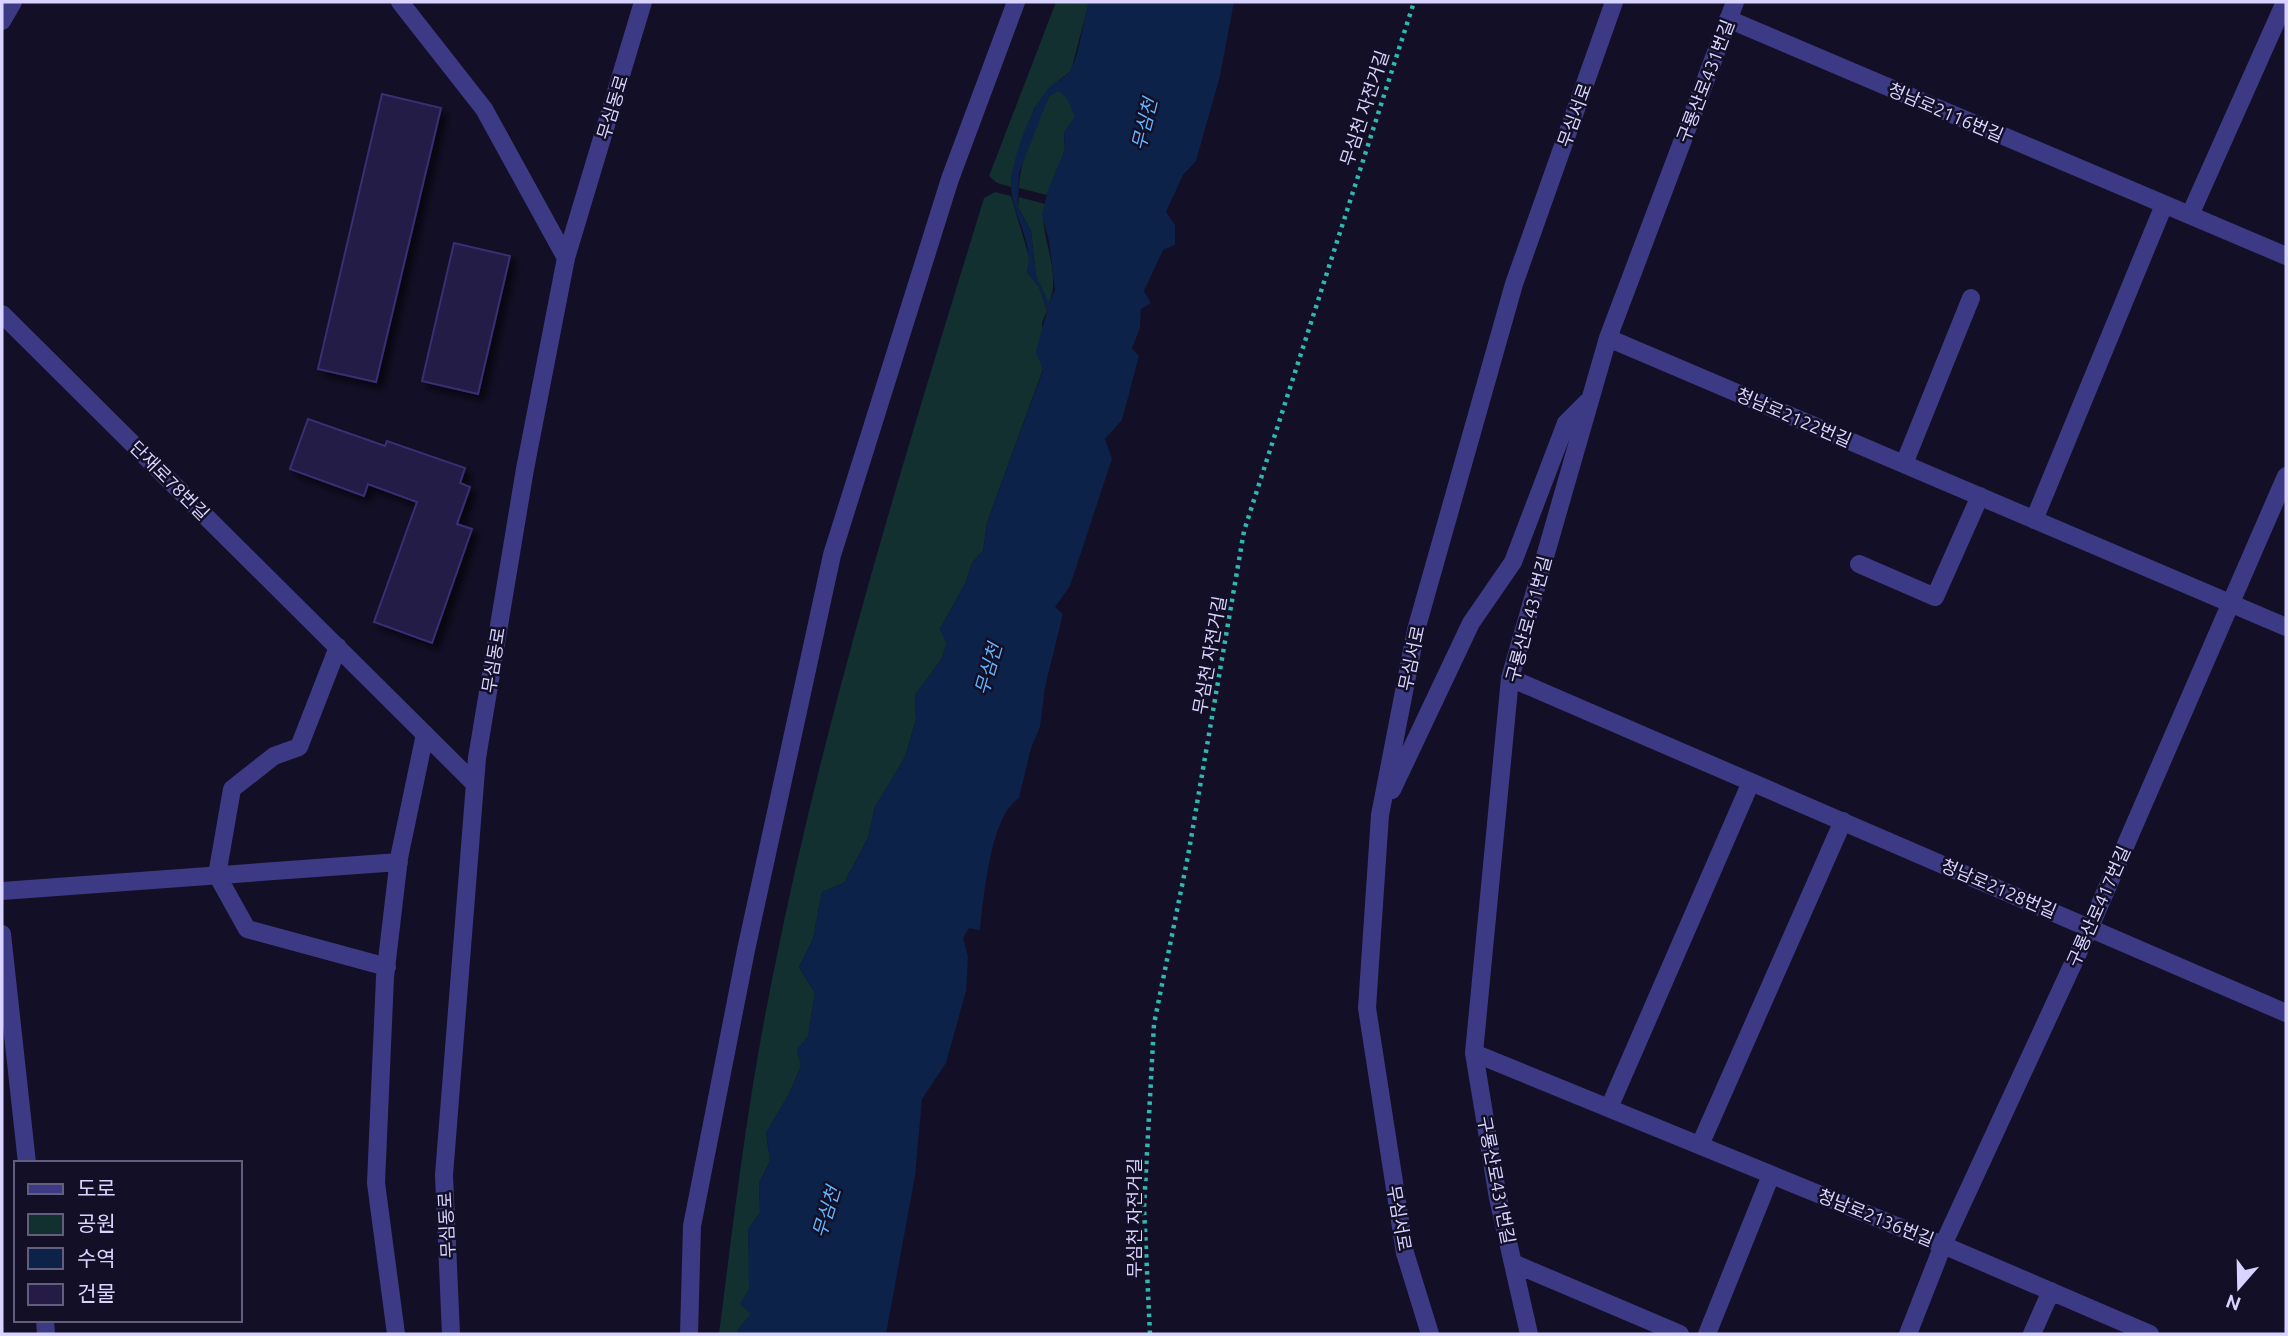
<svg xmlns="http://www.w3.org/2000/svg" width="2288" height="1336" viewBox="0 0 2288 1336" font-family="Ubuntu,'Noto Sans KR',sans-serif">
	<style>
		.green { fill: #12302f }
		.water { fill: #0c2248; fill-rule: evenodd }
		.building { fill: #241b47; stroke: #3b2d73; stroke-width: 2; filter: url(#shadow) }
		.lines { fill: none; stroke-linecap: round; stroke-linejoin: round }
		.path { stroke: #2fb8b0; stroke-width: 4.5; stroke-dasharray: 3.5 5; stroke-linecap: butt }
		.minor { stroke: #3d3a85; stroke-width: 18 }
		.labels { text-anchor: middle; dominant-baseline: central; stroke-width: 5; stroke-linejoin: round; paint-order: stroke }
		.street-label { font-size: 18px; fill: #d9d4ff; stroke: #130f26 }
		.water-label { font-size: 19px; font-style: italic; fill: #62b6ff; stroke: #130f26 }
	</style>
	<defs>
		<filter id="shadow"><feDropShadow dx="6" dy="6" stdDeviation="3.5" flood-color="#0009"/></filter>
	</defs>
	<rect width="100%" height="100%" fill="#130f26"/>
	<path class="green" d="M1056,2H1089L1071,71L1049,88L1034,109L1012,173L1011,187L997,183L989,176Z
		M1059,90L1067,98L1076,116L1064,133L1065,150L1047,195L1019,188C1020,157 1037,124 1049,96Z
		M995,192L1011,196L1030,260L1027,272L1039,287L1047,311L1042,322L1043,369L987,523L983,551L972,563L965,584L940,629L947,643L941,660L915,695L916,720L905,757L875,807L868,838L844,883L822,892L813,939L799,967L815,993L808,1037L797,1050L801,1066L789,1094L766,1133L770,1161L759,1183L760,1212L748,1230L751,1314L737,1331L739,1334H719C734,1216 748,1097 772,980C824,715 905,456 984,198Z
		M1019,197L1045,204C1037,235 1063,269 1049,304L1036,276L1031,231L1018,207Z"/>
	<path class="water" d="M1089,2H1234L1220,76L1196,161L1183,175L1166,212L1175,225V245L1163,250L1144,291L1151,303L1141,309L1140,328L1132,348L1139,356L1122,420L1105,439L1112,459L1070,586L1055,607L1063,614L1045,687L1040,727L1031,748L1019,798C990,816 984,897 980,930L969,928L963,938L968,957L966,991L946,1063L922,1099L915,1176L886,1334H739L737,1331L751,1314L740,1304L749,1289L748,1230L760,1212L759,1183L770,1161L766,1133L789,1094L801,1066L797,1050L808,1036L815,993L799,967L813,939L822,892L844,883L868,838L875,807L905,757L916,720L915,695L941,660L947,643L940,629L965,584L972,563L983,551L987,523L1043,370L1036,352L1047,311L1039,287L1027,272C1036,238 1005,209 1012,174C1017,147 1030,111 1047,90C1053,82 1067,78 1071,69C1081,50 1082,23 1089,2ZM1059,91L1067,98L1075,116L1064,133L1065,150L1049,187L1042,214L1049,241L1055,290L1049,303L1036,276L1031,231L1018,207L1019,173L1049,96Z"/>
	<path class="building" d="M382,94L441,108L376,382L318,369Z
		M454,243L510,256L478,394L422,381Z
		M308,419L385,446L387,441L465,468L460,483L470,487L457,524L472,529L432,643L374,622L417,502L368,484L364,496L290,469Z"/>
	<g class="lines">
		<path class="path" d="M1150,1334L1144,1208L1154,1024L1188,856L1244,531L1414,2"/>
		<path class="minor" d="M400,2L484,109L566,258
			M1728,19L2286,256
			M2,21L13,2
			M2190,215L2285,2
			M2,314L475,784
			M1608,338L2286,627
			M1904,464L1971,298
			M2034,520L2164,205
			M1859,564L1935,597L1980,496
			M338,647L299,747L274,756L232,789L217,875L247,929L387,967
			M1510,678L2286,1013
			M1392,790L1471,623L1513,562L1566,423L1587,402
			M2,891L399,862
			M2,934L27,1163
			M1474,1053L1943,1245L2150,1334
			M1609,1108L1751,782
			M1700,1145L1843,821
			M1513,1263L1680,1334
			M45,1320L46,1334
			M396,1334L376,1183L385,977L399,858L425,734
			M451,1334L444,1175L477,758L525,469L566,258L643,2
			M689,1334L692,1226L746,950L832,555L950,179L1016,2
			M1430,1334L1405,1253L1367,1008L1380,815L1416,630L1514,284L1614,2
			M1529,1334L1498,1198L1474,1053L1510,678L1608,338L1735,2
			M1707,1334L1771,1175
			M1908,1334L1943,1245L2090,927L2286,476
			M2032,1334L2051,1291"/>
	</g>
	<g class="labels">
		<g class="street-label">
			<text transform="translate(1705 81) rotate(-69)">구룡산로431번길</text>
			<text transform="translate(612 107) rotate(-73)">무심동로</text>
			<text transform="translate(1364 108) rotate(-72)">무심천 자전거길</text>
			<text transform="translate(1946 112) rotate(23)">청남로2116번길</text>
			<text transform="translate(1574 115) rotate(-70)">무심서로</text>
			<text transform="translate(1794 417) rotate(23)">청남로2122번길</text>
			<text transform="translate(170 480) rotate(45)">단재로78번길</text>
			<text transform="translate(1528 619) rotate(-75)">구룡산로431번길</text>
			<text transform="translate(1209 655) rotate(-80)">무심천 자전거길</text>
			<text transform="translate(1411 658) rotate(-78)">무심서로</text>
			<text transform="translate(493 660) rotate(-81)">무심동로</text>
			<text transform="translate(1999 888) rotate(23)">청남로2128번길</text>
			<text transform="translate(2098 906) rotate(-66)">구룡산로417번길</text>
			<text transform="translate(1497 1180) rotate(79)">구룡산로431번길</text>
			<text transform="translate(1876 1217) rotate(22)">청남로2136번길</text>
			<text transform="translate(1134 1218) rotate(-90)">무심천 자전거길</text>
			<text transform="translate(1400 1218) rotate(80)">무심서로</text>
			<text transform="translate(446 1225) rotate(-93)">무심동로</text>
		</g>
		<g class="water-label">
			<text transform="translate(1144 124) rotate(-76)">무심천</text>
			<text transform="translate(988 669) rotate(-74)">무심천</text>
			<text transform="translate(826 1212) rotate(-73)">무심천</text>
		</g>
	</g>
	<rect width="2288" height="1336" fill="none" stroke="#d9d4ff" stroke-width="7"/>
	<rect x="14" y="1161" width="228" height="161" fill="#130f26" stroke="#625e7d" stroke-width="2"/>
	<rect x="28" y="1184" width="35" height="10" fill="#3d3a85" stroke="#625e7d" stroke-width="2"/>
	<text x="77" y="1196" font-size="21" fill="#d9d4ff">도로</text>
	<rect x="28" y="1214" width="35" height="21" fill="#12302f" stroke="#625e7d" stroke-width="2"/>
	<text x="77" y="1231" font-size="21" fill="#d9d4ff">공원</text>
	<rect x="28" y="1248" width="35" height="21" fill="#0c2248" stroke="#625e7d" stroke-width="2"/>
	<text x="77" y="1266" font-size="21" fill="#d9d4ff">수역</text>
	<rect x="28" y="1284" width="35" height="21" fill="#241b47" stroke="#625e7d" stroke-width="2"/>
	<text x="77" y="1301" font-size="21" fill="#d9d4ff">건물</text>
	<g transform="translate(2239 1287) rotate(200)" stroke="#130f26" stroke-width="5" paint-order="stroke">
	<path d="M0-5L12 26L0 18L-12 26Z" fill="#d9d4ff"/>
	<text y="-10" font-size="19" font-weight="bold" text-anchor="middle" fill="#d9d4ff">N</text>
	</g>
</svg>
